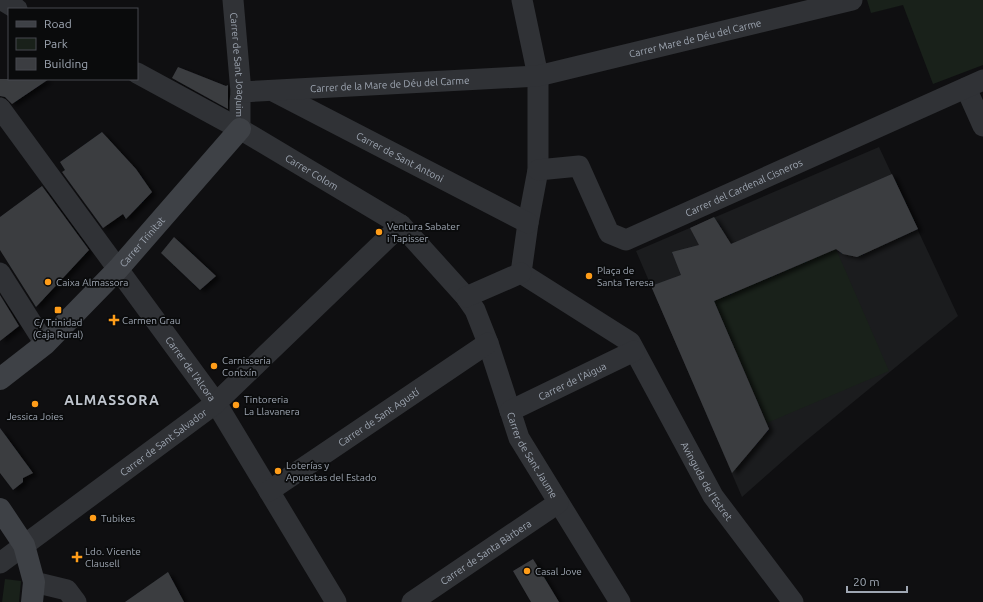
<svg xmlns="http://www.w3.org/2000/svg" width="983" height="602" viewBox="0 0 983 602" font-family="Ubuntu,sans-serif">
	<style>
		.built { fill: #1b1c1e }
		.green { fill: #19211a }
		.building { fill: #3b3d41; filter: url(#shadow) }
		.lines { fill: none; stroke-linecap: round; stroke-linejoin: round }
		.street { stroke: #303236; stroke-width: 21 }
		.secondary { stroke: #3e4146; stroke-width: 22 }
		.poi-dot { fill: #ff9d19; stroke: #0a0b0c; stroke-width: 1.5 }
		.labels { text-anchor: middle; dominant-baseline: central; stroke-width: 3.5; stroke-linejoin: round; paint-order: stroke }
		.street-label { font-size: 10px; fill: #9fa7b3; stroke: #0a0b0c }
		.poi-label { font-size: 10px; fill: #9fa7b3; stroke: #0a0b0c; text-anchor: start }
		.district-label { font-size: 14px; font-weight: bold; letter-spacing: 1px; fill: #c0c6cf; stroke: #0a0b0c }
	</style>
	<defs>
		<filter id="shadow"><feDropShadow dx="4.5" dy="2.5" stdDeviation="2" flood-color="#0009"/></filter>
	</defs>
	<rect width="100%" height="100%" fill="#0f0f11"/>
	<path class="built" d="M879,147L958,316L802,444L742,497L636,251Z"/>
	<path class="green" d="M867,0H983V65L933,84L903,5L871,13Z
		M836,249L889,371L767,423L714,301Z
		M5,579L21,581L19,602H2Z"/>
	<path class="building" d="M178,67L226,86L228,85V109L172,78Z
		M0,79H49L12,104L5,97L0,96Z
		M102,132L136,169L152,192L126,219L123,214L103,228L62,172L65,170L60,162Z
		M892,174L918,229L857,257L843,254L836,249L714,301L769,429L732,473L651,286L681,275L672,252L699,245L690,228L714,217L731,244Z
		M42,186L89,250L36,307L0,250V217Z
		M174,237L216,276L200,290L161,253Z
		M0,295L19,326L0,341Z
		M0,428L33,473L23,478V482L13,490L0,473Z
		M533,559L559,602H531L513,571Z
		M168,572L184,602H125Z"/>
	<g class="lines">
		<g class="street">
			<path d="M2,0L17,9"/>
			<path id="s1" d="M233,0L241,92L240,102V129"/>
			<path id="s2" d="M522,0L538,76V170L528,223L521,273L630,342L713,496L793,602"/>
			<path id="s3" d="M137,73L240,129L401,225L466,297L475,310L488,343L519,438L620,602"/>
			<path d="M966,88L983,126"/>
			<path id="s4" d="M273,91L528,223"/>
			<path id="s5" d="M241,92L538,76L852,0"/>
			<path id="s6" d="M0,108L216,403L336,602"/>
			<path id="s7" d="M538,170L579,166L609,233L626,240L983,80"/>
			<path d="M0,273L45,344"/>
			<path d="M466,297L521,273"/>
			<path id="s8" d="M510,411L634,351"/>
			<path id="s9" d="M269,491L488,343"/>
			<path id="s10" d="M0,563L216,403L401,225"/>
			<path d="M34,582L67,590L76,602"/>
			<path id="s11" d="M412,602L558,503"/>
		</g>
		<g class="secondary">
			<path id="s12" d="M0,379L45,344L118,269L240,129"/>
			<path d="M0,509L24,545L34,582L32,602"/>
		</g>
	</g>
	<g class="poi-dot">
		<circle cx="379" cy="232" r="4"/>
		<circle cx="589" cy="276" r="4"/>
		<circle cx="48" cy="282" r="4"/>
		<rect x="54" y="306" width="8" height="8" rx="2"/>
		<path d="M112 314h4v4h4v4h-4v4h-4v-4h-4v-4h4z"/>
		<circle cx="214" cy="366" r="4"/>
		<circle cx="35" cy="404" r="4"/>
		<circle cx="236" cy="405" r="4"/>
		<circle cx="278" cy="471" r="4"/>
		<circle cx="93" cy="518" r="4"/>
		<path d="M75 551h4v4h4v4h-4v4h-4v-4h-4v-4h4z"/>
		<circle cx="527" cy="571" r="4"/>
	</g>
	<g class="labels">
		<g class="street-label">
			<text stroke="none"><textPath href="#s5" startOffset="459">Carrer Mare de Déu del Carme</textPath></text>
			<text stroke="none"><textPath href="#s1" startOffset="65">Carrer de Sant Joaquim</textPath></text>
			<text stroke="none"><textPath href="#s5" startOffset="149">Carrer de la Mare de Déu del Carme</textPath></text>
			<text stroke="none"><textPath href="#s4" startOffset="143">Carrer de Sant Antoni</textPath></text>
			<text stroke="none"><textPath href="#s3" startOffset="201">Carrer Colom</textPath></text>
			<text stroke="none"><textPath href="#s7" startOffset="262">Carrer del Cardenal Cisneros</textPath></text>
			<text stroke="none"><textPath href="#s12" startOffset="198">Carrer Trinitat</textPath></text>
			<text stroke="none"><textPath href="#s6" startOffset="323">Carrer de l'Alcora</textPath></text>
			<text stroke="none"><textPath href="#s8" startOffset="69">Carrer de l'Aigua</textPath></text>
			<text stroke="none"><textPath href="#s9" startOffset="132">Carrer de Sant Agustí</textPath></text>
			<text stroke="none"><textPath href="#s10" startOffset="203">Carrer de Sant Salvador</textPath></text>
			<text stroke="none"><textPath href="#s3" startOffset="574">Carrer de Sant Jaume</textPath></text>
			<text stroke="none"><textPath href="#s2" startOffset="564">Avinguda de l'Estret</textPath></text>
			<text stroke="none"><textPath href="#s11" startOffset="89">Carrer de Santa Bàrbera</textPath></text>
		</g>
		<g class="poi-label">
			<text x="387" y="226">Ventura Sabater<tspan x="387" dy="12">i Tapisser</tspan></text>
			<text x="597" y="270">Plaça de<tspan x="597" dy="12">Santa Teresa</tspan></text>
			<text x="56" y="282">Caixa Almassora</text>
			<text x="122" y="320">Carmen Grau</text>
			<text x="58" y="322" text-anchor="middle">C/ Trinidad<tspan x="58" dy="12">(Caja Rural)</tspan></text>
			<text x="222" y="360">Carnisseria<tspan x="222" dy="12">Contxín</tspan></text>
			<text x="244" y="399">Tintoreria<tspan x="244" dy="12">La Llavanera</tspan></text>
			<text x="35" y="416" text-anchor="middle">Jessica Joies</text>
			<text x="286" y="465">Loterías y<tspan x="286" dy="12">Apuestas del Estado</tspan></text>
			<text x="101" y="518">Tubikes</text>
			<text x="85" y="551">Ldo. Vicente<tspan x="85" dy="12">Clausell</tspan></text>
			<text x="535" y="571">Casal Jove</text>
		</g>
		<g class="district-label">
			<text x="112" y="400">ALMASSORA</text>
		</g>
	</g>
	<rect x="8" y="8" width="130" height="72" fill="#0a0b0c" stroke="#46494f"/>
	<rect x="16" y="21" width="20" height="6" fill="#3e4146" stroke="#46494f"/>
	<text x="44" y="28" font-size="12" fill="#9fa7b3">Road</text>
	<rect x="16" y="38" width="20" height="12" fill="#19211a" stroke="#46494f"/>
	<text x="44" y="48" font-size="12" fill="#9fa7b3">Park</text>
	<rect x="16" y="58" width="20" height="12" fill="#3b3d41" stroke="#46494f"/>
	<text x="44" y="68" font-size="12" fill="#9fa7b3">Building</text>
	<path d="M847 586v6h60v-6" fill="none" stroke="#9fa7b3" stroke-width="2"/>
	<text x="853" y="586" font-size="12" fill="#9fa7b3" stroke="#0a0b0c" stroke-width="3" paint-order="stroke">20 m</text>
</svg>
